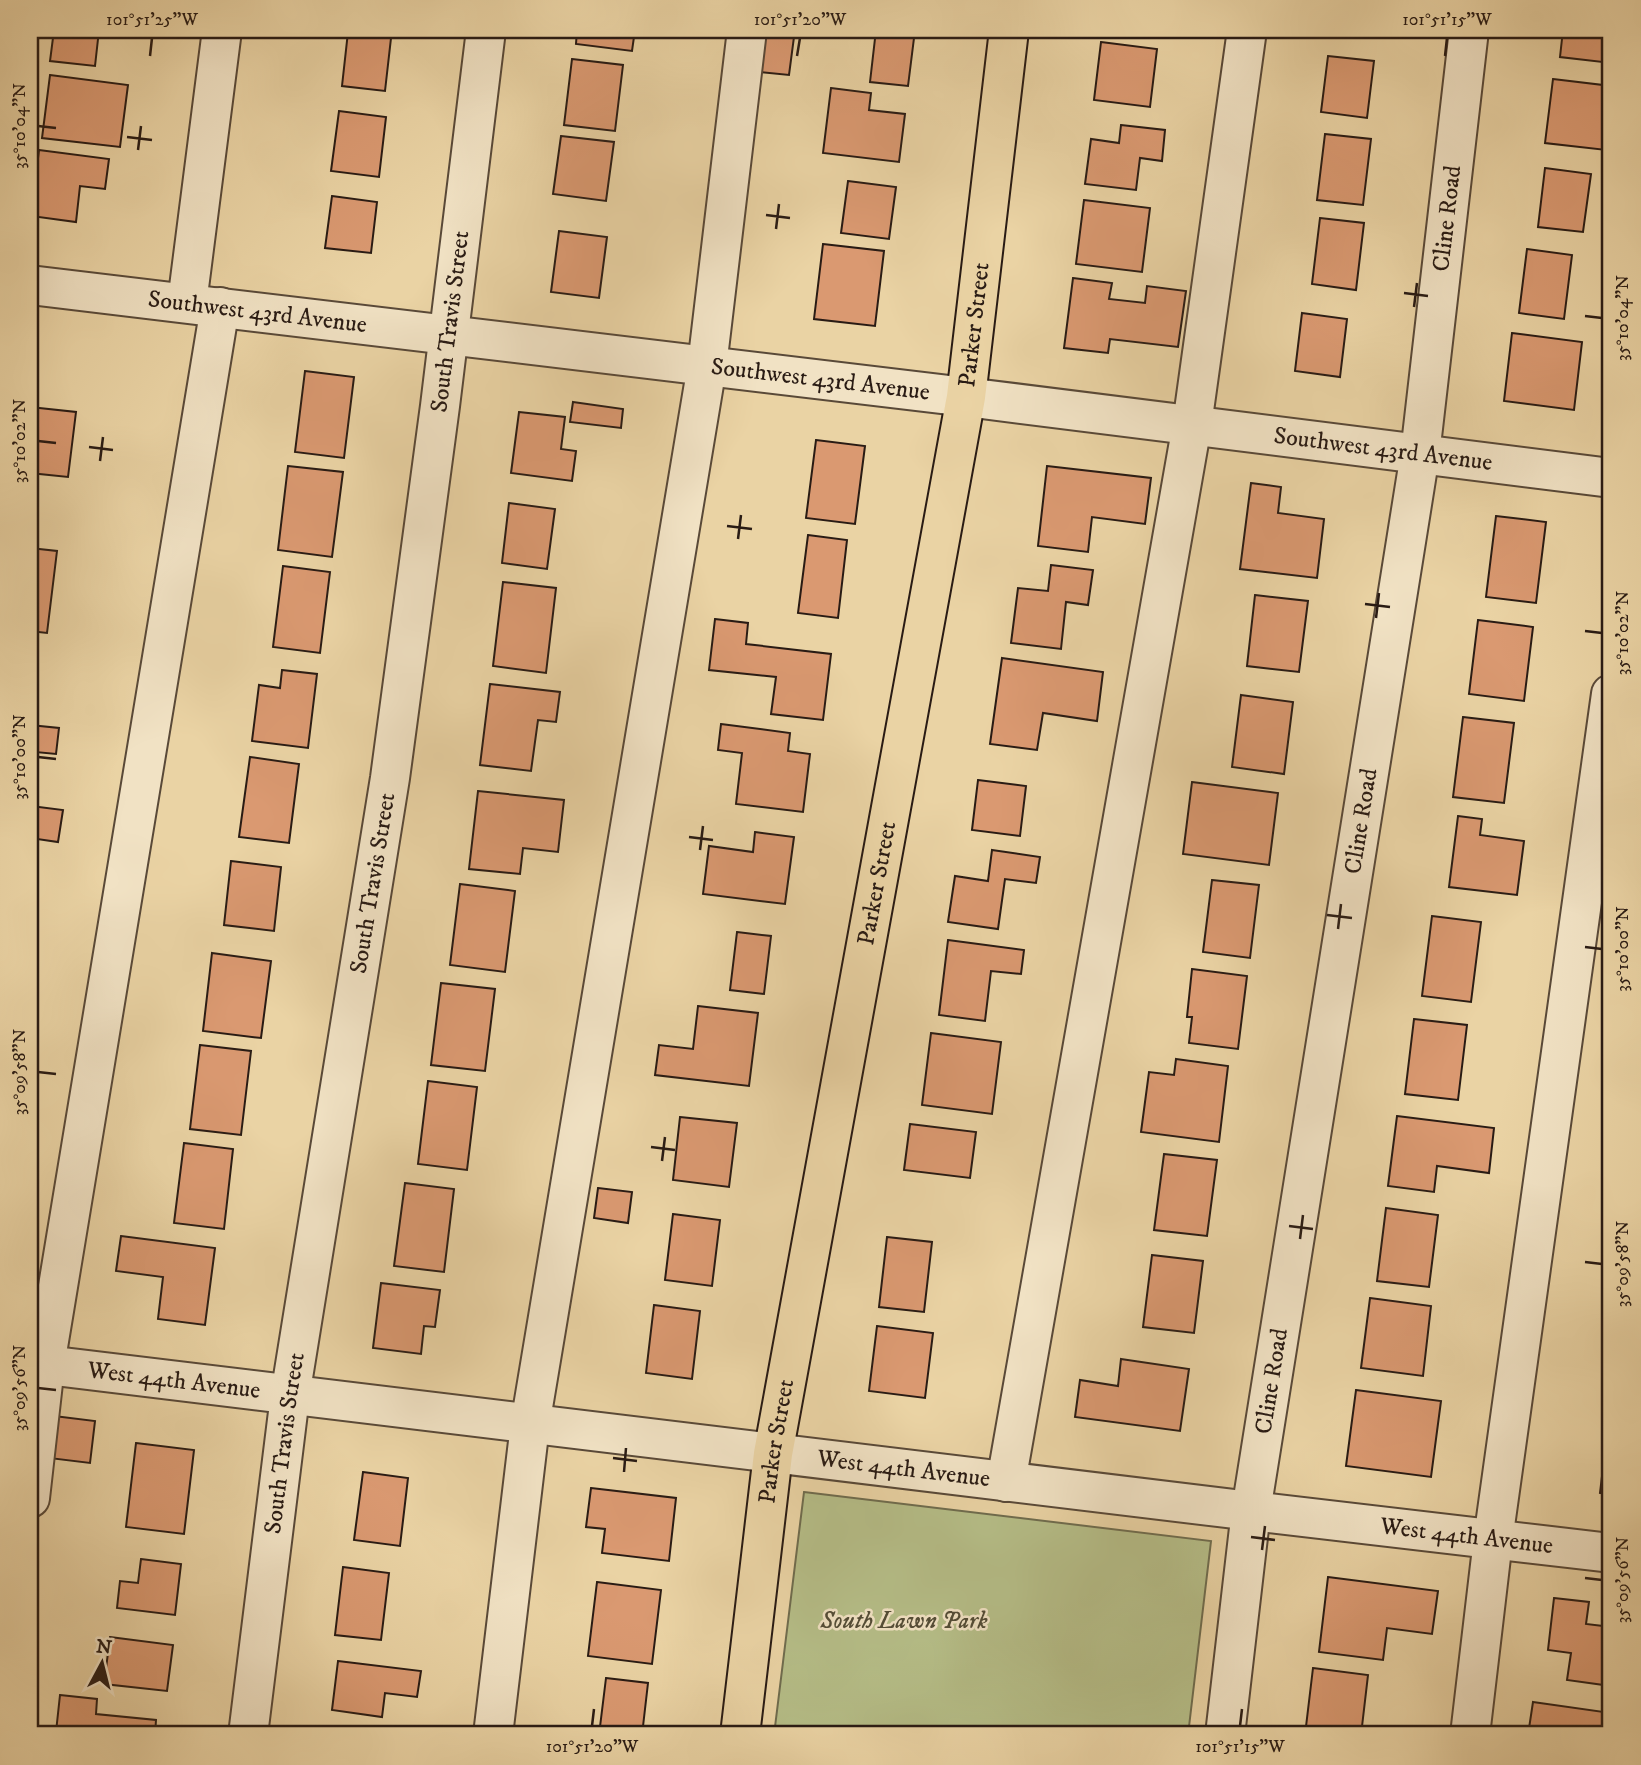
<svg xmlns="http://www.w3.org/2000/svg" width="1641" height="1765" viewBox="0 0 1641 1765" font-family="'IM FELL DW Pica',serif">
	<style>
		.green { fill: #b5bd87; stroke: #6f6c4e; stroke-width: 2 }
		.building { fill: #da9971; stroke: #291b14; stroke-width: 2 }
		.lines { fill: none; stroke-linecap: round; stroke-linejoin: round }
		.minor-casing { stroke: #594938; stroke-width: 42 }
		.major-casing { stroke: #291b14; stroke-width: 42 }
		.minor { stroke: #f1e2c4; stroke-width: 38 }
		.major { stroke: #ead3a4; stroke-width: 38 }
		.ticks { fill: none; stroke: #291b14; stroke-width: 2.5 }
		.labels { text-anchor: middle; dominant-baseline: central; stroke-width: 5; stroke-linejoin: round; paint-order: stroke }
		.street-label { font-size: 24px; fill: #291b14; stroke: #f1e2c4 }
		.park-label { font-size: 24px; font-style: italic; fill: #534c36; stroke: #f1e2c4 }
		.neatline { fill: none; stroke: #291b14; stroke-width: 2.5 }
		.ticks-label { font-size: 18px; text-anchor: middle; fill: #291b14 }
	</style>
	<rect width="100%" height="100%" fill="#ead3a4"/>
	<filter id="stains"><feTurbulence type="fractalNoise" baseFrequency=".00286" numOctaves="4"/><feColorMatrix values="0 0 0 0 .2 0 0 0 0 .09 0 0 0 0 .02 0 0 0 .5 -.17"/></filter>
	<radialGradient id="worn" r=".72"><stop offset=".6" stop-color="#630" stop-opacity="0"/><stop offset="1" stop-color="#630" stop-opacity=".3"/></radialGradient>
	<path class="green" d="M804,1492L1211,1541L1188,1735H774Z"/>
	<path class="building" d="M54,30H99L95,66L50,61Z
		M577,30H635L632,51L576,44Z
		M876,30H915L908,86L870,82Z
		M1118,30H1165L1164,35Z
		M1335,30H1379L1378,38L1334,33Z
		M1563,30H1611V63L1560,57Z
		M348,32L391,38L385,91L342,86Z
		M764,34L794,37L789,75L760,72Z
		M1101,42L1157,49L1150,107L1094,100Z
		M1328,56L1374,61L1367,118L1321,112Z
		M572,59L623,65L615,131L564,125Z
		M50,75L128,85L120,147L42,138Z
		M1553,79L1611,86L1606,150L1545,143Z
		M831,88L871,93L869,110L905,114L899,162L823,153Z
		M339,111L386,117L379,177L331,171Z
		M1121,125L1165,130L1162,161L1140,158L1136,190L1085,184L1091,139L1119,143Z
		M1325,134L1371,139L1363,205L1317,200Z
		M561,136L614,142L606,201L553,194Z
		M39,150L109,159L105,189L80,186L76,222L31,216Z
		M1545,168L1591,174L1583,232L1538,227Z
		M848,181L896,187L889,239L841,233Z
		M332,196L377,202L371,253L325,248Z
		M1084,200L1150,208L1142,272L1076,264Z
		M1320,218L1364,223L1356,290L1312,284Z
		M559,231L607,237L599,298L551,292Z
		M823,244L884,251L875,326L814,319Z
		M1527,249L1572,255L1564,319L1519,313Z
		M1073,278L1112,283L1109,299L1145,303L1147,286L1186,291L1178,347L1110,339L1108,353L1064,348Z
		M1302,313L1347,319L1340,377L1295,371Z
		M1512,333L1582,342L1574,410L1504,401Z
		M305,371L354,377L344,458L295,452Z
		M573,402L623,409L621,428L570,422Z
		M30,407L76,412L68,477L30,473Z
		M519,412L565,417L561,449L576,451L572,481L511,473Z
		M816,440L865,446L855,524L806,518Z
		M288,466L343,472L332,557L278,550Z
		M1047,466L1151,478L1145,524L1092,517L1088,552L1038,546Z
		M1251,483L1281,487L1278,513L1324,519L1317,578L1240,569Z
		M509,503L555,509L547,569L502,563Z
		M1496,516L1546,522L1536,603L1486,597Z
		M808,535L847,540L838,618L798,613Z
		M30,548L57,551L47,633L30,631Z
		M1051,565L1093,570L1088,605L1066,602L1061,649L1011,643L1018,588L1048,591Z
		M283,566L330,572L320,653L273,647Z
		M503,582L556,588L546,673L493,666Z
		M1255,595L1308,601L1299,672L1247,666Z
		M715,619L748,623L746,644L831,654L823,720L771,714L776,677L709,670Z
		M1478,620L1533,627L1524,701L1469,694Z
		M1002,658L1103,672L1097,721L1043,713L1037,750L990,744Z
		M282,670L317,674L308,748L252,741L259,685L280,688Z
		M490,684L560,692L556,722L538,720L531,771L480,765Z
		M1241,695L1293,702L1284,774L1232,767Z
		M1463,717L1514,723L1504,803L1453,797Z
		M721,724L790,733L788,751L810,754L803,812L736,804L742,753L718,750Z
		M30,725L59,728L56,754L36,752L32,792L30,791Z
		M250,757L299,764L289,843L239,837Z
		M978,780L1026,786L1020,836L972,830Z
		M1192,782L1278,793L1269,865L1183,854Z
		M478,791L564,800L558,852L523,848L520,874L469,869Z
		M31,806L63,810L58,842L30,838Z
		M1458,816L1482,819L1480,835L1524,841L1517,895L1449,887Z
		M755,832L794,837L785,904L703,894L709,846L753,852Z
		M992,850L1040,857L1036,883L1005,879L998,929L948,922L955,876L988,881Z
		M231,861L281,867L274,931L224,925Z
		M1212,880L1259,885L1250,958L1203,952Z
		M460,884L515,891L505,972L450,965Z
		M1432,916L1481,922L1471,1002L1422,996Z
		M737,932L771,936L764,994L730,990Z
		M948,940L1024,950L1021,974L991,971L985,1021L939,1015Z
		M212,953L271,961L261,1038L203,1031Z
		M1192,969L1247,976L1238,1049L1189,1043L1192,1017H1187Z
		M441,983L495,989L485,1071L431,1065Z
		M698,1006L758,1013L749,1086L655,1075L659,1045L693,1049Z
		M1414,1019L1467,1025L1458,1100L1405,1094Z
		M931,1033L1001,1042L992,1114L922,1105Z
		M200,1045L251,1051L241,1135L190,1129Z
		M1176,1059L1228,1066L1219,1142L1141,1132L1149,1072L1174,1075Z
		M428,1081L477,1087L467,1170L418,1164Z
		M1397,1116L1494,1128L1489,1173L1437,1166L1434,1192L1388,1186Z
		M680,1117L737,1123L729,1187L673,1180Z
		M910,1124L976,1132L970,1178L904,1170Z
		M184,1143L233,1149L224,1229L174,1223Z
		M1164,1154L1217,1160L1207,1236L1154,1230Z
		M405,1183L454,1189L444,1272L394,1266Z
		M598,1188L632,1192L628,1223L594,1218Z
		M1386,1208L1438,1215L1429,1287L1377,1281Z
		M673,1214L720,1220L712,1286L665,1280Z
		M121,1236L215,1248L205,1325L158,1319L163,1277L116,1271Z
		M887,1237L932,1242L924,1312L879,1307Z
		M30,1243L36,1244L30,1289Z
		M1152,1255L1203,1261L1194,1333L1143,1327Z
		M381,1283L440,1290L435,1327L424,1326L421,1354L373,1348Z
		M1370,1298L1431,1306L1423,1376L1361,1368Z
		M654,1305L700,1311L692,1379L646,1373Z
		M877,1326L933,1333L925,1398L869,1391Z
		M1121,1359L1189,1369L1180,1431L1075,1417L1080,1380L1118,1386Z
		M1356,1390L1441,1401L1431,1477L1346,1466Z
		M1610,1409H1611V1495L1600,1493Z
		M54,1416L95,1421L90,1463L49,1458Z
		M136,1443L194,1450L184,1534L126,1527Z
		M363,1472L408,1478L400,1546L354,1540Z
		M591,1488L676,1498L669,1561L602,1553L605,1529L586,1527Z
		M141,1559L181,1564L175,1615L117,1608L120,1581L138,1583Z
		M343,1567L389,1573L381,1640L335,1635Z
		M1328,1577L1438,1591L1432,1634L1387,1628L1383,1660L1319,1652Z
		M597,1582L661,1590L652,1664L588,1656Z
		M1554,1598L1589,1602L1586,1624L1611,1627V1686L1567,1680L1571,1653L1548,1650Z
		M110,1637L173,1645L167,1691L104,1684Z
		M338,1661L421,1671L417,1697L385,1693L382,1717L332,1710Z
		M1313,1668L1368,1675L1361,1735H1305Z
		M606,1678L648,1683L642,1735H599Z
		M60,1695L97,1699L96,1714L156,1720L155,1735H85L56,1732Z
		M1533,1702L1611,1713V1735H1528Z"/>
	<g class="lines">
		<defs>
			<g id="minor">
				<path id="s1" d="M30,285L966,397L1611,478"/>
				<path d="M187,303L222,30"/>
				<path id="s2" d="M30,1363L1251,1511L1611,1553"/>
				<path d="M1006,1482L1192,425L1247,30"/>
				<path d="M30,1498L45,1365L220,307"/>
				<path id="s3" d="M248,1735L290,1396L390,778L440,406L486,30"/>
				<path d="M493,1735L530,1425L707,366L747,30"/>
				<path id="s4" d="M1225,1735L1251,1511L1420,454L1469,30"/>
				<path d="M1470,1735L1493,1540L1611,694"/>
			</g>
			<g id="major">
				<path id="s5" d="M740,1735L773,1454L966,397L1009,30"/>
			</g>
		</defs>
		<use href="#minor" class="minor-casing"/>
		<use href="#major" class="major-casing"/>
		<use href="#minor" class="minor"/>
		<use href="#major" class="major"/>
	</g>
	<path class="ticks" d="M150,56L152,38M797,56L800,38M1445,56L1447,38M38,126L56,128M127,137L152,140M138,150L141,126M766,215L790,218M776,229L779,204M1404,293L1428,296M1414,307L1417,283M1585,316L1602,318M38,441L56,443M89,447L113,450M100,461L103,437M727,526L752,529M738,539L741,515M1365,604L1390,607M1376,618L1379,593M1585,631L1602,633M38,757L56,759M689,837L713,840M700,850L703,826M1327,915L1352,918M1338,929L1341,904M1585,947L1602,949M38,1072L56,1074M651,1147L675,1150M662,1161L665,1137M1289,1226L1313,1229M1300,1239L1303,1215M1585,1262L1602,1264M38,1388L56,1390M613,1458L637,1461M624,1472L626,1448M1251,1537L1275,1540M1262,1550L1265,1526M1585,1578L1602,1580M592,1726L594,1709M1240,1726L1242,1709"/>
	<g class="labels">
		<g class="street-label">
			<text stroke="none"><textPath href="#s4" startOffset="1533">Cline Road</textPath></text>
			<text stroke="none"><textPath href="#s1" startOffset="229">Southwest 43rd Avenue</textPath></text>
			<text stroke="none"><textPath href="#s3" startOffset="1428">South Travis Street</textPath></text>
			<text stroke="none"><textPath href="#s5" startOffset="1430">Parker Street</textPath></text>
			<text stroke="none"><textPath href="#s1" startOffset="796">Southwest 43rd Avenue</textPath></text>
			<text stroke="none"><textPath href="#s1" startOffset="1363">Southwest 43rd Avenue</textPath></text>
			<text stroke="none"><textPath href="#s4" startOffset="924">Cline Road</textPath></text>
			<text stroke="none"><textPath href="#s3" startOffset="861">South Travis Street</textPath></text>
			<text stroke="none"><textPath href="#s5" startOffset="863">Parker Street</textPath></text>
			<text stroke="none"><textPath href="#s2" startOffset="145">West 44th Avenue</textPath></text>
			<text stroke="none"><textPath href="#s4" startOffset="357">Cline Road</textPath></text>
			<text stroke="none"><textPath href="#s5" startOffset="296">Parker Street</textPath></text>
			<text stroke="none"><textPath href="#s3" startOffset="294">South Travis Street</textPath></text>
			<text stroke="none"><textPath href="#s2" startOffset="880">West 44th Avenue</textPath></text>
			<text stroke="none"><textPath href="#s2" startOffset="1447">West 44th Avenue</textPath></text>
		</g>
		<g class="park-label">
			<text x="904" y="1621">South Lawn Park</text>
		</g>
	</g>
	<rect width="1641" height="1765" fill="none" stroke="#ead3a4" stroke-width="77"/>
	<g transform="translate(102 1663) rotate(7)" stroke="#f1e2c4" stroke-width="5" paint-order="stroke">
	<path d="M0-5L12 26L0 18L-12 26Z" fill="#291b14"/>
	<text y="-10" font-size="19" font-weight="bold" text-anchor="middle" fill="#291b14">N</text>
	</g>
	<rect x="38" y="38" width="1564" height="1688" class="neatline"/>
	<g class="ticks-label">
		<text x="152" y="25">101°51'25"W</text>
		<text x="800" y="25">101°51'20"W</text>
		<text x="1447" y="25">101°51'15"W</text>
		<text transform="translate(19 126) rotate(-90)" y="6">35°10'04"N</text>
		<text transform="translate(1622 318) rotate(-90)" y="6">35°10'04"N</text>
		<text transform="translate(19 441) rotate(-90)" y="6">35°10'02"N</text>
		<text transform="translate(1622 633) rotate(-90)" y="6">35°10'02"N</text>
		<text transform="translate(19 757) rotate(-90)" y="6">35°10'00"N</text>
		<text transform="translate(1622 949) rotate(-90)" y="6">35°10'00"N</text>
		<text transform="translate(19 1072) rotate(-90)" y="6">35°09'58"N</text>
		<text transform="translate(1622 1264) rotate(-90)" y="6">35°09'58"N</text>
		<text transform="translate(19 1388) rotate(-90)" y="6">35°09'56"N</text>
		<text transform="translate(1622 1580) rotate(-90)" y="6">35°09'56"N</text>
		<text x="592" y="1752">101°51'20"W</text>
		<text x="1240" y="1752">101°51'15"W</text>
	</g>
	<rect width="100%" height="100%" filter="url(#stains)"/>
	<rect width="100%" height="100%" fill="url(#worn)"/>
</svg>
